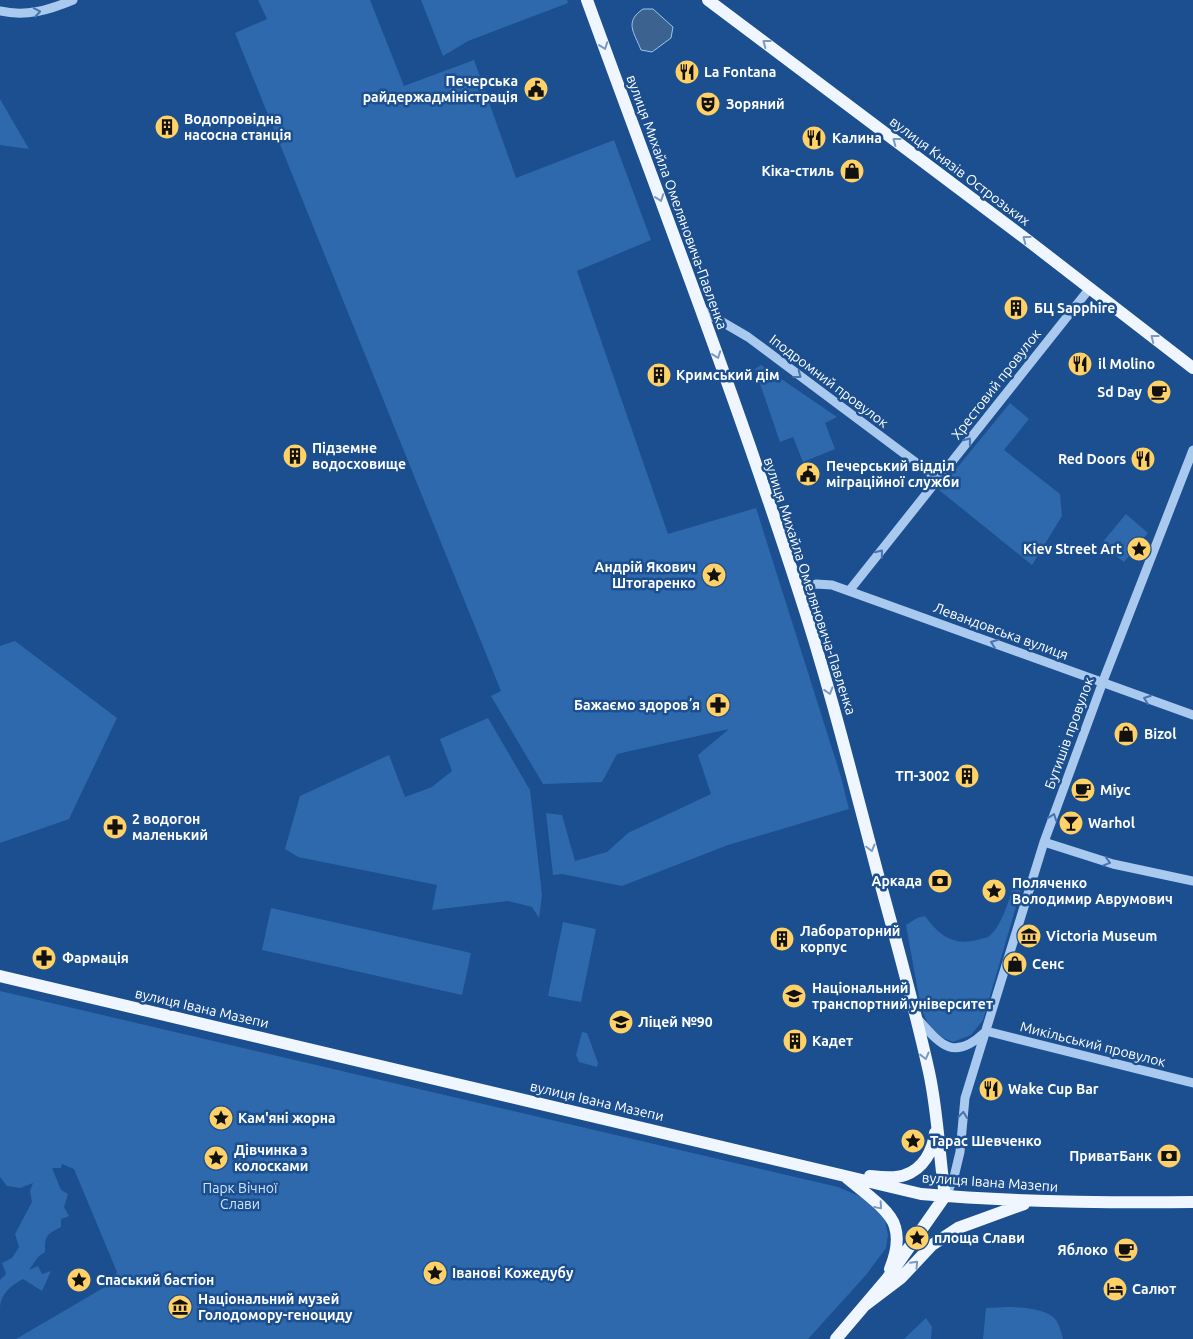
<svg xmlns="http://www.w3.org/2000/svg" width="1193" height="1339" viewBox="0 0 1193 1339" font-family="Ubuntu,sans-serif">
	<style>
		.green { fill: #2e69ad }
		.water { fill: #3c6290; stroke: #9cc4f0 }
		.lines { fill: none; stroke-linecap: round; stroke-linejoin: round }
		.minor { stroke: #a9c9ee; stroke-width: 9 }
		.major { stroke: #f0f6ff; stroke-width: 12 }
		.oneway { stroke: #4674ac }
		.oneway2 { stroke: #7b9ac1 }
		.labels { text-anchor: middle; dominant-baseline: central; stroke-width: 5; stroke-linejoin: round; paint-order: stroke }
		.poi-label { font-size: 14px; font-weight: bold; fill: #fff; stroke: #1b4f8f; text-anchor: start }
		.street-label { font-size: 14px; fill: #fff; stroke: #1b4f8f }
		.park-label { font-size: 14px; fill: #cfe3fa; stroke: #1b4f8f }
	</style>
	<rect width="100%" height="100%" fill="#1b4f8f"/>
	<path class="green" d="M258,0H370L404,86L474,60L516,178L614,140L651,240L577,271L668,534L756,508L841,777L849,809L728,845L622,886L562,874L553,875L546,813L562,815L575,861L607,852L628,833L711,794L698,755L729,729L617,754L602,782L543,784L491,696L501,691L235,33L267,19Z
		M421,0H567L568,3L468,41L443,56Z
		M0,99L29,149L0,145Z
		M761,365L837,417L825,423L835,449L803,462L793,437L780,442L755,369Z
		M1010,403L1029,419L1004,450L1060,494L1062,516L1032,565L939,490Z
		M1126,514L1148,533L1124,562L1101,544Z
		M15,641L117,718L69,819L0,843V646Z
		M488,718L530,790L542,895L539,918L532,907L508,901L432,910L437,885L298,857L285,849L300,796L389,755L405,797L432,787L452,771L440,739Z
		M1022,886L983,1020L971,1035L953,1042L932,1033L921,1008L906,925L917,918L925,916C939,935 952,946 977,940C980,939 985,938 988,937C1000,929 1009,902 1012,889Z
		M271,908L471,953L462,995L262,950Z
		M563,922L596,929L581,1002L548,996Z
		M0,991L838,1187L866,1199L885,1220L888,1235L886,1248L866,1275L808,1339H16L110,1284L117,1272L74,1169L62,1164L61,1168H52L61,1190L68,1194L64,1207L69,1216L61,1219V1227C46,1235 45,1235 45,1252L38,1257L29,1270L38,1266L42,1274L51,1271L42,1291L23,1279C12,1285 1,1293 0,1307V1280L6,1274L2,1263L12,1258L19,1247L15,1234L32,1202L30,1191L33,1183L20,1188L7,1186L0,1177Z
		M582,1032L587,1033L598,1063L597,1067L579,1062L576,1055Z
		M1007,1307C1020,1307 1042,1308 1053,1317C1059,1322 1061,1332 1063,1339H983L986,1308Z
		M926,1318L932,1327L931,1339H904Z"/>
	<path class="water" d="M643,9H653L673,27L671,38L652,52L641,50C634,32 624,22 643,9Z"/>
	<g class="lines">
		<path class="minor" d="M0,11C26,17 49,10 73,0
			M700,309L748,337L938,479
			M798,589L816,584L832,585L1193,715
			M849,591L1090,288
			M1044,842L1113,864L1193,881
			M917,1018C940,1044 953,1062 984,1033
			M986,1031L1193,1083
			M946,1196L954,1177L960,1152L965,1098L1044,842L1105,676L1193,450"/>
		<path class="major" d="M587,0C658,195 733,389 797,586C828,680 852,776 877,871C895,937 914,1004 929,1072C938,1113 939,1155 945,1196
			M708,0L1026,239L1193,368
			M0,976L921,1194C1012,1202 1102,1203 1193,1202
			M870,1176C880,1177 895,1179 905,1175C923,1169 933,1151 935,1133
			M847,1178C860,1189 891,1210 895,1227C899,1240 895,1257 890,1269
			M864,1306L901,1278L932,1245L958,1228L1024,1204
			M836,1339L887,1279L945,1196"/>
	</g>
	<defs><path id="oneway-chevron" d="M-2-3.5L2.5 0L-2 3.5" fill="none" stroke-width="1.6" stroke-linecap="round" stroke-linejoin="round" transform="scale(1.25)"/></defs>
	<g class="oneway">
		<use href="#oneway-chevron" transform="translate(37 12) rotate(-10)"/>
		<use href="#oneway-chevron" transform="translate(798 375) rotate(37)"/>
		<use href="#oneway-chevron" transform="translate(968 441) rotate(-52)"/>
		<use href="#oneway-chevron" transform="translate(880 553) rotate(-51)"/>
		<use href="#oneway-chevron" transform="translate(994 643) rotate(-160)"/>
		<use href="#oneway-chevron" transform="translate(1147 699) rotate(-160)"/>
		<use href="#oneway-chevron" transform="translate(1053 817) rotate(-70)"/>
		<use href="#oneway-chevron" transform="translate(1107 862) rotate(17)"/>
		<use href="#oneway-chevron" transform="translate(963 1115) rotate(-84)"/>
	</g>
	<g class="oneway2">
		<use href="#oneway-chevron" transform="translate(766 43) rotate(-143)"/>
		<use href="#oneway-chevron" transform="translate(604 46) rotate(70)"/>
		<use href="#oneway-chevron" transform="translate(896 141) rotate(-143)"/>
		<use href="#oneway-chevron" transform="translate(660 198) rotate(70)"/>
		<use href="#oneway-chevron" transform="translate(1026 239) rotate(-143)"/>
		<use href="#oneway-chevron" transform="translate(1154 338) rotate(-142)"/>
		<use href="#oneway-chevron" transform="translate(717 355) rotate(70)"/>
		<use href="#oneway-chevron" transform="translate(829 691) rotate(73)"/>
		<use href="#oneway-chevron" transform="translate(871 848) rotate(75)"/>
		<use href="#oneway-chevron" transform="translate(925 1056) rotate(76)"/>
		<use href="#oneway-chevron" transform="translate(879 1206) rotate(49)"/>
		<use href="#oneway-chevron" transform="translate(915 1264) rotate(-47)"/>
	</g>
	<defs>
		<symbol id="restaurant-disc" viewBox="-11 -11 22 22"><circle r="9.5" fill="#ffd166" stroke="#1b4f8f"/><path d="M-5-6h1v4h1v-4h1v4h1v-4h1v5L-1.5 .5V6h-2V.5L-5-1ZM5-6V6H3V1.5H1.5Q1.5-4 5-6Z" fill="#111"/></symbol>
		<symbol id="civic-disc" viewBox="-11 -11 22 22"><circle r="9.5" fill="#ffd166" stroke="#1b4f8f"/><path d="M-.6-6.5H3V-4.5H.6V-3L4-1V1h2V6H-6V1h2V-1L-.6-3ZM-1.2 2.5V6h2.4V2.5Z" fill="#111"/></symbol>
		<symbol id="theatre-disc" viewBox="-11 -11 22 22"><circle r="9.5" fill="#ffd166" stroke="#1b4f8f"/><path d="M-5-5.5Q0-4 5-5.5V0Q5 5 0 6Q-5 5-5 0ZM-3.3-2.5H-1v1.5H-3.3ZM1-2.5H3.3v1.5H1ZM-2.8 1Q0 5.5 2.8 1Z" fill="#111"/></symbol>
		<symbol id="building-disc" viewBox="-11 -11 22 22"><circle r="9.5" fill="#ffd166" stroke="#1b4f8f"/><path d="M-4-6H4V6H1V3H-1V6H-4ZM-2.5-4.3h1.7v1.8h-1.7ZM.8-4.3h1.7v1.8H.8ZM-2.5-1h1.7V.8h-1.7ZM.8-1h1.7V.8H.8Z" fill="#111"/></symbol>
		<symbol id="shop-disc" viewBox="-11 -11 22 22"><circle r="9.5" fill="#ffd166" stroke="#1b4f8f"/><path d="M-5-2.5h2.3a2.7 3.5 0 0 1 5.4 0H5L5.5 6h-11ZM-1.5-2.5h3a1.5 2.3 0 0 0-3 0Z" fill="#111"/></symbol>
		<symbol id="cafe-disc" viewBox="-11 -11 22 22"><circle r="9.5" fill="#ffd166" stroke="#1b4f8f"/><path d="M-5.5-4.5H6V0H3Q3 3.5 0 3.5H-2.5Q-5.5 3.5-5.5 0ZM3-3.2v2h1.7v-2ZM-6 4.5H4V6H-6Z" fill="#111"/></symbol>
		<symbol id="sight-disc" viewBox="-11 -11 22 22"><circle r="9.5" fill="#ffd166" stroke="#1b4f8f"/><path d="M0-6L1.8-2.2L6-1.7L2.9 1.2L3.7 5.4L0 3.3L-3.7 5.4L-2.9 1.2L-6-1.7L-1.8-2.2Z" fill="#111"/></symbol>
		<symbol id="pharmacy-disc" viewBox="-11 -11 22 22"><circle r="9.5" fill="#ffd166" stroke="#1b4f8f"/><path d="M-2-6h4v4h4v4h-4v4h-4v-4h-4v-4h4Z" fill="#111"/></symbol>
		<symbol id="bar-disc" viewBox="-11 -11 22 22"><circle r="9.5" fill="#ffd166" stroke="#1b4f8f"/><path d="M-6-5H6L.8 .8V4.5H3.5V6h-7V4.5H-.8V.8Z" fill="#111"/></symbol>
		<symbol id="bank-disc" viewBox="-11 -11 22 22"><circle r="9.5" fill="#ffd166" stroke="#1b4f8f"/><path d="M-6-4H6V4H-6ZM0-2.3a2.3 2.3 0 1 0 0 4.6a2.3 2.3 0 1 0 0-4.6Z" fill="#111"/></symbol>
		<symbol id="museum-disc" viewBox="-11 -11 22 22"><circle r="9.5" fill="#ffd166" stroke="#1b4f8f"/><path d="M0-6L6-3V-2H-6V-3ZM-5-1h2V3h-2ZM-1-1h2V3h-2ZM3-1h2V3H3ZM-6 4H6V6H-6Z" fill="#111"/></symbol>
		<symbol id="university-disc" viewBox="-11 -11 22 22"><circle r="9.5" fill="#ffd166" stroke="#1b4f8f"/><path d="M0-5L7-2L0 1L-7-2ZM-4 1L0 2.5L4 1V4Q0 6-4 4Z" fill="#111"/></symbol>
		<symbol id="school-disc" viewBox="-11 -11 22 22"><circle r="9.5" fill="#ffd166" stroke="#1b4f8f"/><path d="M0-5L7-2L0 1L-7-2ZM-4 1L0 2.5L4 1V4Q0 6-4 4Z" fill="#111"/></symbol>
		<symbol id="hotel-disc" viewBox="-11 -11 22 22"><circle r="9.5" fill="#ffd166" stroke="#1b4f8f"/><path d="M-6-4.5h1.5V1H6V5H4.5V3h-9V5H-6ZM-4 0a1.8 1.8 0 1 1 3.6 0ZM.5 0V-2.5h3Q6-2.5 6 0Z" fill="#111"/></symbol>
	</defs>
	<g fill-rule="evenodd">
		<use href="#restaurant-disc" x="673" y="58" width="28" height="28"/>
		<use href="#civic-disc" x="522" y="75" width="28" height="28"/>
		<use href="#theatre-disc" x="694" y="90" width="28" height="28"/>
		<use href="#building-disc" x="153" y="113" width="28" height="28"/>
		<use href="#restaurant-disc" x="800" y="124" width="28" height="28"/>
		<use href="#shop-disc" x="838" y="157" width="28" height="28"/>
		<use href="#building-disc" x="1002" y="294" width="28" height="28"/>
		<use href="#restaurant-disc" x="1066" y="350" width="28" height="28"/>
		<use href="#building-disc" x="645" y="361" width="28" height="28"/>
		<use href="#cafe-disc" x="1145" y="378" width="28" height="28"/>
		<use href="#building-disc" x="281" y="442" width="28" height="28"/>
		<use href="#restaurant-disc" x="1129" y="445" width="28" height="28"/>
		<use href="#civic-disc" x="794" y="460" width="28" height="28"/>
		<use href="#sight-disc" x="1125" y="535" width="28" height="28"/>
		<use href="#sight-disc" x="700" y="561" width="28" height="28"/>
		<use href="#pharmacy-disc" x="704" y="691" width="28" height="28"/>
		<use href="#shop-disc" x="1112" y="720" width="28" height="28"/>
		<use href="#building-disc" x="953" y="762" width="28" height="28"/>
		<use href="#cafe-disc" x="1069" y="776" width="28" height="28"/>
		<use href="#bar-disc" x="1057" y="809" width="28" height="28"/>
		<use href="#pharmacy-disc" x="101" y="813" width="28" height="28"/>
		<use href="#bank-disc" x="926" y="867" width="28" height="28"/>
		<use href="#sight-disc" x="980" y="877" width="28" height="28"/>
		<use href="#museum-disc" x="1015" y="922" width="28" height="28"/>
		<use href="#building-disc" x="768" y="925" width="28" height="28"/>
		<use href="#pharmacy-disc" x="30" y="944" width="28" height="28"/>
		<use href="#shop-disc" x="1001" y="950" width="28" height="28"/>
		<use href="#university-disc" x="780" y="982" width="28" height="28"/>
		<use href="#school-disc" x="607" y="1008" width="28" height="28"/>
		<use href="#building-disc" x="781" y="1027" width="28" height="28"/>
		<use href="#restaurant-disc" x="977" y="1075" width="28" height="28"/>
		<use href="#sight-disc" x="207" y="1104" width="28" height="28"/>
		<use href="#sight-disc" x="899" y="1127" width="28" height="28"/>
		<use href="#bank-disc" x="1155" y="1142" width="28" height="28"/>
		<use href="#sight-disc" x="202" y="1144" width="28" height="28"/>
		<use href="#sight-disc" x="903" y="1224" width="28" height="28"/>
		<use href="#cafe-disc" x="1112" y="1236" width="28" height="28"/>
		<use href="#sight-disc" x="421" y="1259" width="28" height="28"/>
		<use href="#sight-disc" x="65" y="1266" width="28" height="28"/>
		<use href="#hotel-disc" x="1101" y="1275" width="28" height="28"/>
		<use href="#museum-disc" x="166" y="1293" width="28" height="28"/>
	</g>
	<g class="labels">
		<g class="poi-label">
			<text x="704" y="72">La Fontana</text>
			<text x="518" y="81" text-anchor="end">Печерська<tspan x="518" dy="16">райдержадміністрація</tspan></text>
			<text x="726" y="104">Зоряний</text>
			<text x="184" y="119">Водопровідна<tspan x="184" dy="16">насосна станція</tspan></text>
			<text x="832" y="138">Калина</text>
			<text x="834" y="171" text-anchor="end">Кіка-стиль</text>
			<text x="1034" y="308">БЦ Sapphire</text>
			<text x="1098" y="364">il Molino</text>
			<text x="676" y="375">Кримський дім</text>
			<text x="1142" y="392" text-anchor="end">Sd Day</text>
			<text x="312" y="448">Підземне<tspan x="312" dy="16">водосховище</tspan></text>
			<text x="1126" y="459" text-anchor="end">Red Doors</text>
			<text x="826" y="466">Печерський відділ<tspan x="826" dy="16">міграційної служби</tspan></text>
			<text x="1122" y="549" text-anchor="end">Kiev Street Art</text>
			<text x="696" y="567" text-anchor="end">Андрій Якович<tspan x="696" dy="16">Штогаренко</tspan></text>
			<text x="700" y="705" text-anchor="end">Бажаємо здоровʼя</text>
			<text x="1144" y="734">Bizol</text>
			<text x="950" y="776" text-anchor="end">ТП-3002</text>
			<text x="1100" y="790">Міус</text>
			<text x="132" y="819">2 водогон<tspan x="132" dy="16">маленький</tspan></text>
			<text x="1088" y="823">Warhol</text>
			<text x="922" y="881" text-anchor="end">Аркада</text>
			<text x="1012" y="883">Поляченко<tspan x="1012" dy="16">Володимир Аврумович</tspan></text>
			<text x="800" y="931">Лабораторний<tspan x="800" dy="16">корпус</tspan></text>
			<text x="1046" y="936">Victoria Museum</text>
			<text x="62" y="958">Фармація</text>
			<text x="1032" y="964">Сенс</text>
			<text x="812" y="988">Національний<tspan x="812" dy="16">транспортний університет</tspan></text>
			<text x="638" y="1022">Ліцей №90</text>
			<text x="812" y="1041">Кадет</text>
			<text x="1008" y="1089">Wake Cup Bar</text>
			<text x="238" y="1118">Кам'яні жорна</text>
			<text x="930" y="1141">Тарас Шевченко</text>
			<text x="234" y="1150">Дівчинка з<tspan x="234" dy="16">колосками</tspan></text>
			<text x="1152" y="1156" text-anchor="end">ПриватБанк</text>
			<text x="934" y="1238">площа Слави</text>
			<text x="1108" y="1250" text-anchor="end">Яблоко</text>
			<text x="452" y="1273">Іванові Кожедубу</text>
			<text x="96" y="1280">Спаський бастіон</text>
			<text x="1132" y="1289">Салют</text>
			<text x="198" y="1299">Національний музей<tspan x="198" dy="16">Голодомору-геноциду</tspan></text>
		</g>
		<g class="street-label">
			<text transform="translate(960 171) rotate(37)">вулиця Князів Острозьких</text>
			<text transform="translate(677 202) rotate(70)">вулиця Михайла Омеляновича-Павленка</text>
			<text transform="translate(829 381) rotate(37)">Іподромний провулок</text>
			<text transform="translate(996 384) rotate(-52)">Хрестовий провулок</text>
			<text transform="translate(810 586) rotate(72)">вулиця Михайла Омеляновича-Павленка</text>
			<text transform="translate(1001 631) rotate(20)">Левандовська вулиця</text>
			<text transform="translate(1069 733) rotate(-70)">Бутишів провулок</text>
			<text transform="translate(202 1008) rotate(13)">вулиця Івана Мазепи</text>
			<text transform="translate(1093 1044) rotate(14)">Микільський провулок</text>
			<text transform="translate(597 1101) rotate(13)">вулиця Івана Мазепи</text>
			<text transform="translate(990 1182) rotate(4)">вулиця Івана Мазепи</text>
		</g>
		<g class="park-label">
			<text x="240" y="1188">Парк Вічної<tspan x="240" dy="16">Слави</tspan></text>
		</g>
	</g>
</svg>
